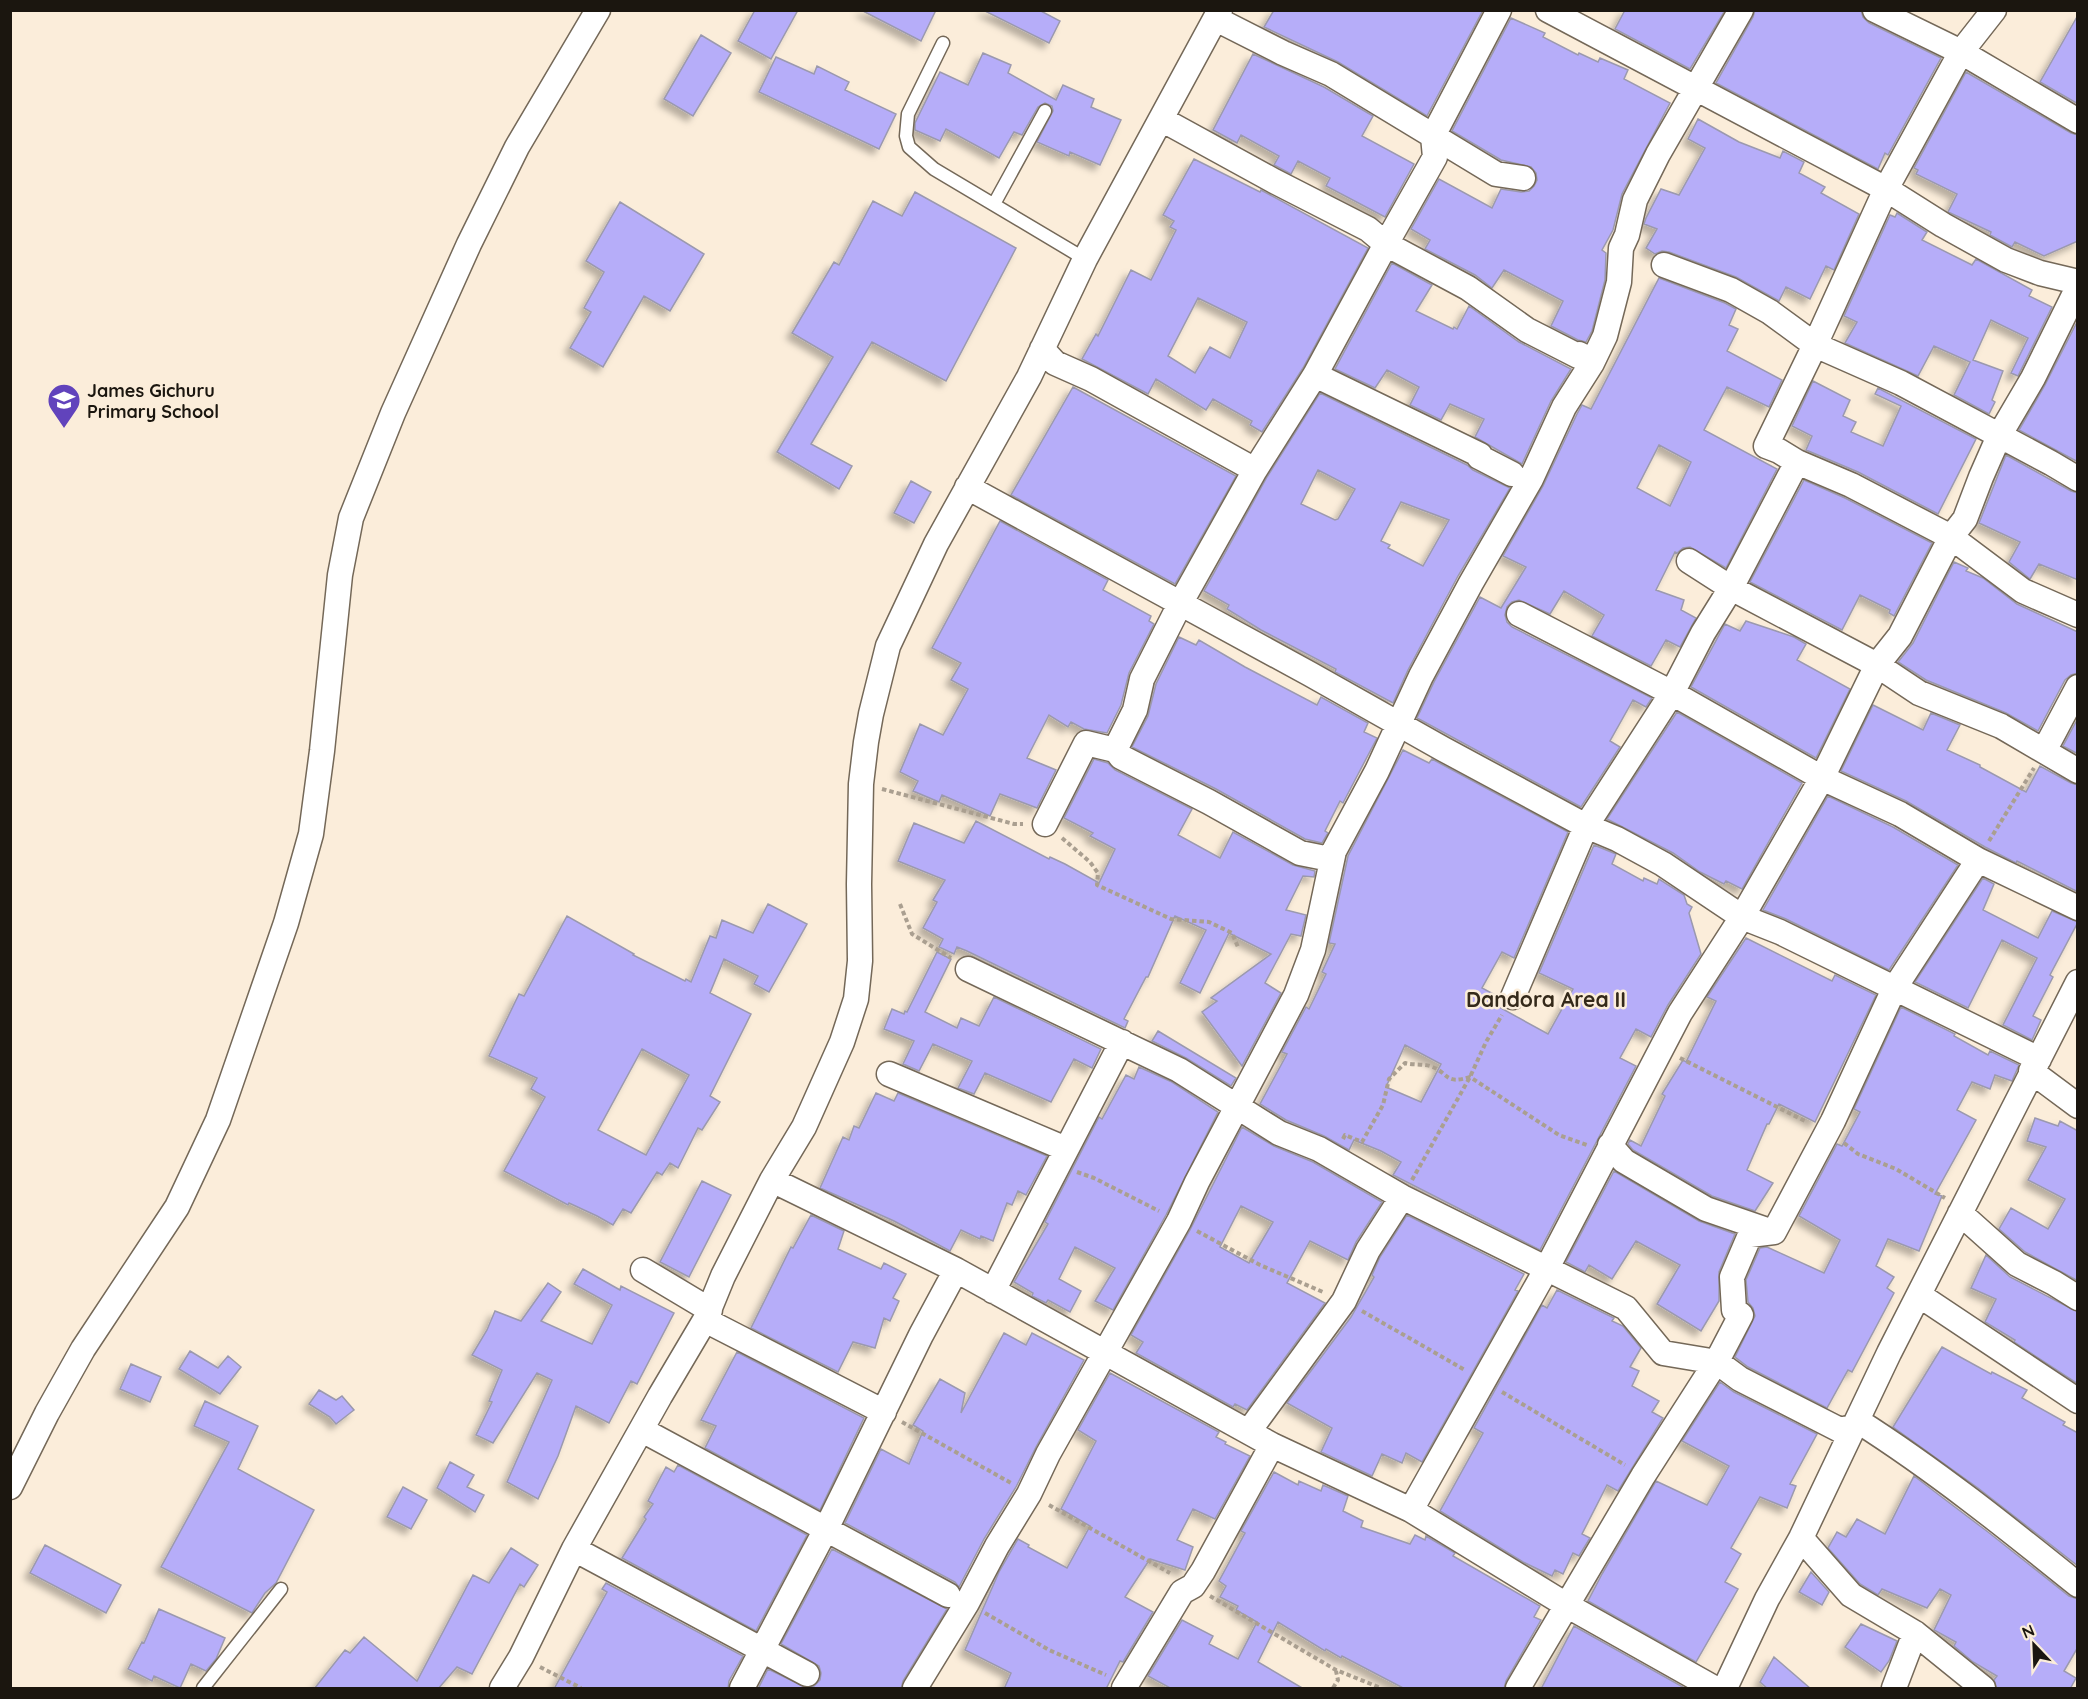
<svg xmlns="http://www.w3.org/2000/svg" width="2088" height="1699" viewBox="0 0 2088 1699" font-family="Quicksand,sans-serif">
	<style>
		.building { fill: #b6adf9; stroke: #9b99ae; stroke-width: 1.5; fill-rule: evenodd; filter: url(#shadow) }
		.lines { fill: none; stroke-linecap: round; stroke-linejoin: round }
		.service-casing { stroke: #746858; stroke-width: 15 }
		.minor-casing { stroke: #746858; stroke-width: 27 }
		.path { stroke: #aa9f90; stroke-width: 4; stroke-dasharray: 4.5 3; stroke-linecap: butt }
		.service { stroke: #fff; stroke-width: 12 }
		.minor { stroke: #fff; stroke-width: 24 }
		.labels { text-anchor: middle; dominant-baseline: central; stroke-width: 5; stroke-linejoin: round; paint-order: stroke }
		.poi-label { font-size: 18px; font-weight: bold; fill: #1b160f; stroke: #fbedda; text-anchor: start }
		.quarter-label { font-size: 21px; font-weight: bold; fill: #34291a; stroke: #fbedda }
	</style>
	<defs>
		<filter id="shadow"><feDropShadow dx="-5.5" dy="5.5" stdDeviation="3" flood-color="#0004"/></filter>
	</defs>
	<rect width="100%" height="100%" fill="#fbedda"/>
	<path class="building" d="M755,10H798L771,59L738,41Z
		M861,10H936L921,41Z
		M983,10H1039L1060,21L1049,43Z
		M1274,10H1483L1427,116L1338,62L1264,27Z
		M1625,10H1721L1724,12L1690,69L1615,29Z
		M1755,10H1861L1863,17L1869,23L1941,58L1888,155L1885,153L1878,169L1716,83L1753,17Z
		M2078,15V104L2040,82Z
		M1511,18L1545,33L1543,37L1578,55L1579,53L1598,62L1600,58L1628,70L1624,79L1670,103L1622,194L1613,230L1602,250L1606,253L1605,280L1592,331L1586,342L1578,340L1551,326L1563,301L1504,270L1492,288L1475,275L1425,249L1430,240L1411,229L1439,179L1492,208L1501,189L1521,192L1529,191L1534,186L1537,180L1536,173L1531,167L1501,160L1452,131Z
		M701,35L731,53L693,116L664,99Z
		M983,53L1011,65L1008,73L1056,100L1063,85L1094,99L1091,107L1121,120L1100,165L1070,152L1069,156L1037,142L1053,111L1052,106L1045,103L1038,107L1022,135L1014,132L999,158L946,129L940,141L915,130V123L940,72L968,85Z
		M1253,54L1324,87L1373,116L1362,136L1414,164L1385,217L1326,186L1330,178L1298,161L1291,174L1274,165L1279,156L1241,135L1237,143L1213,130Z
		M776,57L814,74L817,66L849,82L845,90L896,114L879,149L759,92Z
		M1966,72L2071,133L2078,135V241L2044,256L2015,242L2012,247L1990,235L1991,232L1948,212L1957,194L1916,174L1918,170L1914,168Z
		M1698,119L1739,142L1780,158L1783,151L1804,162L1799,173L1825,187L1821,193L1859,214L1834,270L1826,266L1810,299L1786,287L1779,301L1736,277L1669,252L1662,251L1655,254L1646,248L1657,229L1644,224L1646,218L1661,189L1679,195L1705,148L1688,139Z
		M1194,159L1260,192L1261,190L1368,248L1303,368L1262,432L1250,425L1252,421L1213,399L1206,410L1156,379L1148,394L1082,359L1096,334L1098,336L1131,270L1151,280L1176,230L1170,227L1174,221L1163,215ZM1198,298L1247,322L1230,358L1210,347L1195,373L1168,356Z
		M915,192L1016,248L946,381L872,342L811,444L852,466L839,489L777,452L833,357L792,333L834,262L839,265L873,201L902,216Z
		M620,202L704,254L670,311L644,296L603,367L570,348L591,312L584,308L604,272L586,261Z
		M1897,213L1927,232L1922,240L1972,265L1976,259L2032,290L2029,296L2052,307L2018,376L2011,373L2028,338L1991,320L1973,360L2003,371L1992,400L1995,402L1989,414L1954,395L1970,362L1934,346L1918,376L1845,343L1857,322L1844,316L1890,215L1895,217Z
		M1392,263L1432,285L1416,311L1453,329L1454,327L1457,329L1469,306L1519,342L1571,369L1551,401L1522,464L1475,437L1484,419L1450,404L1441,420L1410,405L1419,387L1387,370L1375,388L1335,369Z
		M1659,278L1725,303L1736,309L1729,325L1738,329L1727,351L1782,380L1769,407L1727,387L1704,430L1777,469L1726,568L1690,547L1683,548L1677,553L1675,552L1656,590L1684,600L1681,610L1696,618L1680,647L1666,640L1651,666L1592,636L1604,615L1564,591L1550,614L1519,600L1512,602L1507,607L1505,615L1507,622L1512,627L1652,698L1646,707L1633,700L1610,741L1620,747L1581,807L1417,718L1434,682L1480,597L1501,608L1526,567L1503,556L1543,486L1577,414L1582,405L1591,409ZM1659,445L1691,462L1670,506L1637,488Z
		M2078,320V462L2019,430L2045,385Z
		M1813,381L1850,400L1843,416L1856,422L1851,432L1883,446L1901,406L1875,394L1878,388L1976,439L1938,514L1858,472L1806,450L1812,436L1792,426Z
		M1073,387L1236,476L1175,584L1011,495Z
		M1320,393L1467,465L1473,470L1510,488L1458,576L1408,670L1393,703L1335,672L1336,669L1261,630L1227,609L1229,605L1204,591L1267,477ZM1318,470L1355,489L1338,519L1335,520L1301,504ZM1401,502L1449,520L1423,566L1388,548L1390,545L1381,541Z
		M2006,455L2071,491L2078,493V580L2039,564L2030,579L2009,562L2020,542L1979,523Z
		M1804,480L1845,498L1932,543L1894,616L1889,613L1890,610L1860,595L1842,630L1750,582Z
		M911,481L931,492L914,523L894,513Z
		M1000,521L1108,580L1103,590L1151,616L1149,621L1154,624L1129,673L1121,705L1107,733L1084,729L1071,722L1068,727L1049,715L1027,758L1056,770L1037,808L1000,794L990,816L942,795L939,802L913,791L918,781L900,772L920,724L943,735L968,689L951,680L961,663L932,648Z
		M1954,562L1968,568L1966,571L1983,578L2017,604L2078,632V673L2071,675L2065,680L2038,731L2006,713L1926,680L1898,662L1913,643Z
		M1746,621L1794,637L1806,644L1797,660L1850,689L1816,758L1691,687L1725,624L1740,631Z
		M1179,637L1196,645L1199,640L1245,667L1317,705L1321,697L1368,723L1364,732L1377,738L1343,803L1340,801L1325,831L1328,833L1322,843L1305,839L1216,789L1132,747L1148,716L1156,684Z
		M1873,705L1923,730L1931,713L1960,725L1947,750L1980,765V767L2026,792L2040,766L2071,783L2078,785V892L2017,861L2016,863L1985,847L1906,801L1841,771Z
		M1677,712L1802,783L1742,889L1726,881L1724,884L1700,872L1673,853L1607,819Z
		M2078,718V754L2063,746Z
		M1403,750L1429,763L1432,759L1568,832L1514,958L1502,952L1482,988L1499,997L1501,1003L1499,1007L1548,1034L1573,989L1539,973L1594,845L1616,854L1612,864L1643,881L1644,878L1657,884L1659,879L1684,895L1687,904L1692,907L1689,913L1701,954L1668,1005L1651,1037L1636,1029L1620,1058L1636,1066L1540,1250L1393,1175L1401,1162L1381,1151L1354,1140L1349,1150L1324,1136L1286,1120L1260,1104L1287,1054L1282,1052L1306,1007L1309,1009L1326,974L1322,972L1335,944L1329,943L1348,856ZM1405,1045L1441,1064L1421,1102L1386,1087Z
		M1094,759L1108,763L1115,770L1192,809L1178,835L1220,858L1233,832L1293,865L1315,871L1314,877L1303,876L1286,910L1306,915L1301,936L1291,934L1265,983L1281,993L1242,1066L1202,1012L1217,1001L1211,998L1271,954L1229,933L1200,993L1180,983L1206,930L1175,916L1148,977H1146L1124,1019L1128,1021L1125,1028L967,951L957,947L954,954L939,947L943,939L923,928L937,902L933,900L945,880L898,861L914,823L964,843L976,821L1049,859L1050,857L1065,864L1099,883L1115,849L1090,836L1093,833L1064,818Z
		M1828,796L1893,827L1958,865L1889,970L1786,919L1763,910Z
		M1983,878L1994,884L1983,910L2038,938L2052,911L2078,922L2050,975L2053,977L2033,1016L2041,1020L2032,1040L2003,1025L2037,958L2002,940L1968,1008L1915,982Z
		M768,904L807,924L769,992L754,984L758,976L724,959L710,993L751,1014L710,1096L720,1102L702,1130L698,1128L678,1168L670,1163L662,1175L657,1172L631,1213L623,1209L613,1225L597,1216L569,1203L568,1205L504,1171L545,1097L531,1089L537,1078L489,1056L519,994L524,996L567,916L634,954L633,955L685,981L686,979L691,982L710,936L716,938L722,920L753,933ZM642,1049L689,1075L646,1155L598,1130Z
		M1746,938L1832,981L1835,975L1876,995L1815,1122L1779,1104L1769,1124H1767L1747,1170L1773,1183L1755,1211L1712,1196L1633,1150L1628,1144L1630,1140L1641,1146L1665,1096L1662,1094L1683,1060L1686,1062L1716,1001L1707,997Z
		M937,952L951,959L925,1012L957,1028L961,1018L979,1026L994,997L1101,1049L1092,1068L1074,1059L1051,1102L985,1073L974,1094L958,1088L972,1061L933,1044L919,1071L903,1064L914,1041L884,1029L892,1009L904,1014L905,1011L907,1012Z
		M1901,1007L1955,1034L1954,1036L1988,1055L1990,1051L2019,1065L2012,1081L1995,1075L1990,1089L1972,1082L1957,1110L1976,1120L1935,1194L1942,1196L1919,1251L1888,1239L1876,1266L1894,1277L1887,1288L1894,1293L1852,1372L1848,1370L1827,1408L1748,1367L1735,1357L1755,1316L1753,1308L1748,1302L1746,1280L1760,1248L1767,1247L1824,1273L1840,1240L1799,1216L1837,1144L1842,1146L1860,1112L1854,1109Z
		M1158,1031L1236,1078L1231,1086L1186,1058L1152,1041Z
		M1139,1067L1172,1082L1218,1112L1166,1215L1113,1310L1095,1301L1115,1268L1075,1247L1059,1279L1081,1291L1070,1312L1048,1300L1046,1303L1032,1296L1033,1293L1014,1282L1048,1224L1045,1222L1099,1117L1102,1119L1126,1075L1134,1079Z
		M876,1093L894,1101L898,1093L1047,1156L1026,1195L1018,1191L1012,1205L1007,1203L993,1241L981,1236L980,1239L961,1230L950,1251L894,1221L820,1188L843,1137L849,1140L854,1126L859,1128Z
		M2035,1118L2058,1126L2060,1121L2078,1131V1281L2025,1252L1999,1229L2011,1208L2048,1229L2065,1199L2028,1180L2046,1147L2027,1141Z
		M1242,1127L1274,1146L1313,1162L1382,1202L1356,1242L1348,1260L1310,1241L1287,1283L1325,1303L1247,1410L1235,1404L1233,1407L1136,1353L1143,1342L1131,1335L1191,1228ZM1241,1206L1273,1222L1249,1263L1220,1247Z
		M1614,1171L1699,1221L1735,1234L1719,1272V1301L1701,1331L1657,1304L1680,1265L1636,1241L1612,1279L1589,1265L1585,1272L1566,1262Z
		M702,1181L731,1195L689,1277L660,1262Z
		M811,1215L844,1231L838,1249L881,1269L884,1263L906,1274L893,1298L899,1301L890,1321L884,1318L875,1348L853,1342L838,1372L751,1328L791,1247L793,1248Z
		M1407,1215L1524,1274L1515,1290L1518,1291L1422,1462L1406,1453L1402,1463L1382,1454L1372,1476L1321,1452L1332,1428L1287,1403L1351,1317L1374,1277L1372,1275L1380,1257Z
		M1986,1255L2010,1277L2078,1312V1384L2014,1342L2015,1340L1985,1322L1996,1299L1971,1288Z
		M583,1269L620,1290L621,1286L674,1313L637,1384L631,1381L609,1423L576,1406L558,1456L538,1499L507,1482L552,1380L537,1373L493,1443L476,1435L492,1402L489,1401L502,1370L472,1355L487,1330L495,1311L521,1321L548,1283L561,1292L541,1321L592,1344L612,1305L574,1284Z
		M1557,1290L1614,1318L1612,1321L1623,1326L1641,1348L1630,1367L1639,1371L1632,1386L1659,1401L1652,1412L1663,1418L1618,1491L1607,1485L1582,1534L1590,1538L1579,1556L1573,1553L1563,1574L1555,1570L1552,1576L1523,1562L1440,1511L1483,1433L1474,1428L1542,1305L1547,1308Z
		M1004,1333L1026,1345L1032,1333L1084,1360L1036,1447L1016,1487L984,1539L959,1587L955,1582L845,1523L881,1449L909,1464L923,1431L913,1425L940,1379L965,1393L961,1413Z
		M1942,1347L1991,1374L1992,1372L2027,1390L2022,1398L2065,1422L2063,1425L2078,1433V1566L1978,1488L1893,1427Z
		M190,1351L218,1368L228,1356L241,1367L220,1394L179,1369Z
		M737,1352L864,1418L820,1510L705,1448L716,1426L701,1420Z
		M131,1364L161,1377L150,1402L120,1389Z
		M1110,1373L1219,1432L1216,1437L1226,1442L1225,1444L1250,1456L1215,1519L1193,1509L1177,1540L1193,1547L1185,1570L1150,1559L1125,1597L1153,1612L1123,1662L1120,1661L1106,1689H1004L1011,1673L965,1650L999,1572L1018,1539L1029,1545L1028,1547L1067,1568L1090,1526L1061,1509L1096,1441L1078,1430Z
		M1720,1382L1734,1392L1817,1434L1790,1484L1796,1486L1787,1508L1760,1497L1731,1548L1741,1554L1725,1582L1738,1589L1696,1662L1588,1601L1602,1574L1656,1481L1707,1505L1729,1466L1682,1441Z
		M319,1390L336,1400L342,1396L354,1410L336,1424L330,1417L309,1404Z
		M205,1401L258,1426L238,1469L314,1510L276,1583L265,1593L252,1613L161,1567L229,1442L194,1426Z
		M450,1462L474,1475L467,1487L484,1495L475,1512L437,1488Z
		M678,1465L807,1535L756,1631L622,1558L646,1519L644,1517L653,1504L648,1501L666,1467L674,1472Z
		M1274,1472L1298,1485L1299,1481L1321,1491L1323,1485L1348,1496L1343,1511L1363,1521L1361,1527L1410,1544L1415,1535L1425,1540L1426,1536L1455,1553L1453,1556L1540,1606L1534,1617L1541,1620L1506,1681L1504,1689H1405L1342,1656L1341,1658L1326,1649L1325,1651L1278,1622L1258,1662L1304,1689H1172L1148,1676L1182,1620L1213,1636L1209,1644L1238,1659L1257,1622L1236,1610L1238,1606L1220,1597L1226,1586L1219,1581L1245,1533L1241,1531Z
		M1914,1476L1988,1532L2069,1596L2078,1599V1647L2064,1671L2076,1678L2070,1689H1997L1994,1680L1997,1676L1973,1662L1954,1646L1956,1642L1934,1630L1951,1595L1940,1589L1927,1608L1882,1589L1878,1595L1860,1584L1828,1548L1837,1532L1846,1537L1857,1519L1885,1534Z
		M403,1487L427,1500L411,1529L387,1517Z
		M45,1545L121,1585L106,1613L30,1573Z
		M511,1548L538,1565L524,1587L520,1584L472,1674L457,1667L438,1689H314L345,1650L350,1653L364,1637L417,1681L473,1575L489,1583Z
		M832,1549L947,1609L903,1681L901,1689H758L768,1669L807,1688L814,1686L820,1680L821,1673L819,1666L781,1644Z
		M1811,1572L1829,1592L1822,1605L1799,1592Z
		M606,1583L743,1656L729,1681L728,1689H554L607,1592L602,1589Z
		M159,1609L225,1638L216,1659L206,1671L191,1664L180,1688L154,1676L152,1681L128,1669L142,1642L144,1643Z
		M1861,1624L1897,1641L1889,1661L1881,1672L1845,1647Z
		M1574,1626L1683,1687L1682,1689H1541Z
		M1774,1657L1811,1689H1768L1760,1682Z"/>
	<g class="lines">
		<defs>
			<path id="service" d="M943,43L908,114L906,136L909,147L934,169L1085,259
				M994,204L1045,111
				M203,1688L281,1589"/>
			<path id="minor" d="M1499,10L1433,136L1435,157L1386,244L1468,288L1527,330L1578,356L1579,354L1587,358
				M1548,10L1886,189L1943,225L2006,260L2040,273L2078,282
				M1875,10L1961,52L2078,121
				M1994,10L1961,52L1886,189L1815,345L1766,446L1779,451L1797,462L1851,485L1951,537L2023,591L2078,615
				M1216,19L1283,53L1331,74L1496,174L1523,178
				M1664,265L1731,290L1770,312L1815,345L1901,383L2051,463L2078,479
				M1042,349L1055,363L1091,379L1255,470
				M1315,375L1480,455L1479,457L1483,459L1512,474
				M967,487L1310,674L1443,749L1586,826L1617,839L1663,864L1742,917L1780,932L2039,1059
				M1689,561L1731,588L1877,665L1919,693L2001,726L2078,771
				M1519,614L1672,693L1822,778L1900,814L1978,860L2078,908
				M1115,749L1121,757L1209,802L1300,853L1320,857
				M2044,751L2078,687
				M1045,824L1086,743L1115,750L1135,710L1142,679L1180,604L1255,470L1315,375L1386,244L1368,229L1274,181L1161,119
				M968,969L1179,1070L1279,1133L1319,1149L1402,1197L1626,1308L1663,1353L1717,1362L1740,1379L1840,1430L1853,1427
				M1513,997L1586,826L1672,693L1703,633L1731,588L1797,462
				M2031,1071L2078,1106
				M889,1074L1066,1149
				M1610,1145L1624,1161L1706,1209L1770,1231
				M772,1180L956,1270L1272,1445L1411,1510L1568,1606L1714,1688
				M1960,1213L2017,1264L2054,1283L2078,1298
				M643,1270L710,1310
				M993,1291L1122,1042
				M1919,1295L2078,1401
				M705,1320L884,1412
				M1858,1421C1935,1470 2006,1527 2078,1585
				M642,1430L948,1595
				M1249,1431L1344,1301L1368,1250L1402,1197
				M10,1487L47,1413L83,1349L177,1207L218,1120L286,923L311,834L322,751L340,575L351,518L393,413L469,244L517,147L598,10
				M1411,1510L1547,1268L1680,1013L1742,917L1822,778L1877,665L1900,636L1951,537L1965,519L1981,477L1999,436L2033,378L2078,287
				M1801,1538L1851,1595L1915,1633L1983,1688
				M574,1549L807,1674
				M502,1688L521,1657L574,1549L660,1396L705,1320L723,1276L772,1180L804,1127L842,1042L856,999L860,961L859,884L861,784L866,742L871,714L888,646L936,544L1029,377L1085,259L1220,10
				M742,1688L826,1529L921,1335L956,1270
				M915,1688L967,1603L997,1546L1029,1494L1048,1454L1179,1221L1197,1182L1296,995L1313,950L1334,851L1377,771L1421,676L1471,583L1531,479L1564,407L1592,363L1605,336L1619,282L1621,248L1627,235L1635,200L1658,154L1741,10
				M1124,1688L1182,1592L1193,1586L1203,1571L1272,1445
				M1518,1688L1643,1476L1718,1359L1741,1315L1734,1310L1732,1277L1750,1235L1774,1232L1833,1121L1894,989L1978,860
				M1725,1688L1767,1599L1801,1538L1889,1353L2078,982
				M1894,1688L1915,1633"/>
		</defs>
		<use href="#service" class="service-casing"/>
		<use href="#minor" class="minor-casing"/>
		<path class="path" d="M882,789L1014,824H1023
			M1062,838L1090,862L1098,873L1097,885L1171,919L1209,922L1232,933L1238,947
			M1989,841L2034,768
			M900,904L912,934L951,958
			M1680,1058L1807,1122
			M1343,1139L1345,1135L1362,1142L1383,1105L1389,1079L1405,1063C1413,1065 1423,1064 1430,1066C1450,1073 1444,1085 1470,1077L1559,1135L1587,1145
			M1844,1143L1858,1154L1896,1169L1945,1198
			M1077,1172L1094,1178L1159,1211
			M1412,1180L1470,1077L1486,1042L1502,1015
			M1197,1231L1260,1265L1323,1292
			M1362,1311L1465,1370
			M1502,1392L1625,1465
			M902,1422L1011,1483
			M1049,1505L1170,1573
			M1210,1596L1336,1670L1381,1688
			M985,1613L1049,1650L1106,1675
			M540,1667L581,1688
			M1333,1688L1338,1680L1336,1671"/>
		<use href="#service" class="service"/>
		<use href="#minor" class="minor"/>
	</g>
	<defs>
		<symbol id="school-pin" viewBox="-11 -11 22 30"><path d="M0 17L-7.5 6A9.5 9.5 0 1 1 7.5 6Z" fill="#6143bc" stroke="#fbedda"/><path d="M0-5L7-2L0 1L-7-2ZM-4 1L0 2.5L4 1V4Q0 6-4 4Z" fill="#fff"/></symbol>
	</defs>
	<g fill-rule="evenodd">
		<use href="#school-pin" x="45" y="381" width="38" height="52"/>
	</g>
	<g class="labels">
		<g class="poi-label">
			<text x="87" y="390">James Gichuru<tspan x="87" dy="21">Primary School</tspan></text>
		</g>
		<g class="quarter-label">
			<text x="1546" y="999">Dandora Area II</text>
		</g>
	</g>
	<rect width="2088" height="1699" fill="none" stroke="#1b160f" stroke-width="24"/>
	<g transform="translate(2034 1645) rotate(337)" stroke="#fbedda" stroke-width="4.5" paint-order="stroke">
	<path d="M0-4.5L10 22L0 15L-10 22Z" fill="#1b160f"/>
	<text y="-9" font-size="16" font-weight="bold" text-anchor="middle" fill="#1b160f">N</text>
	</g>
</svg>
